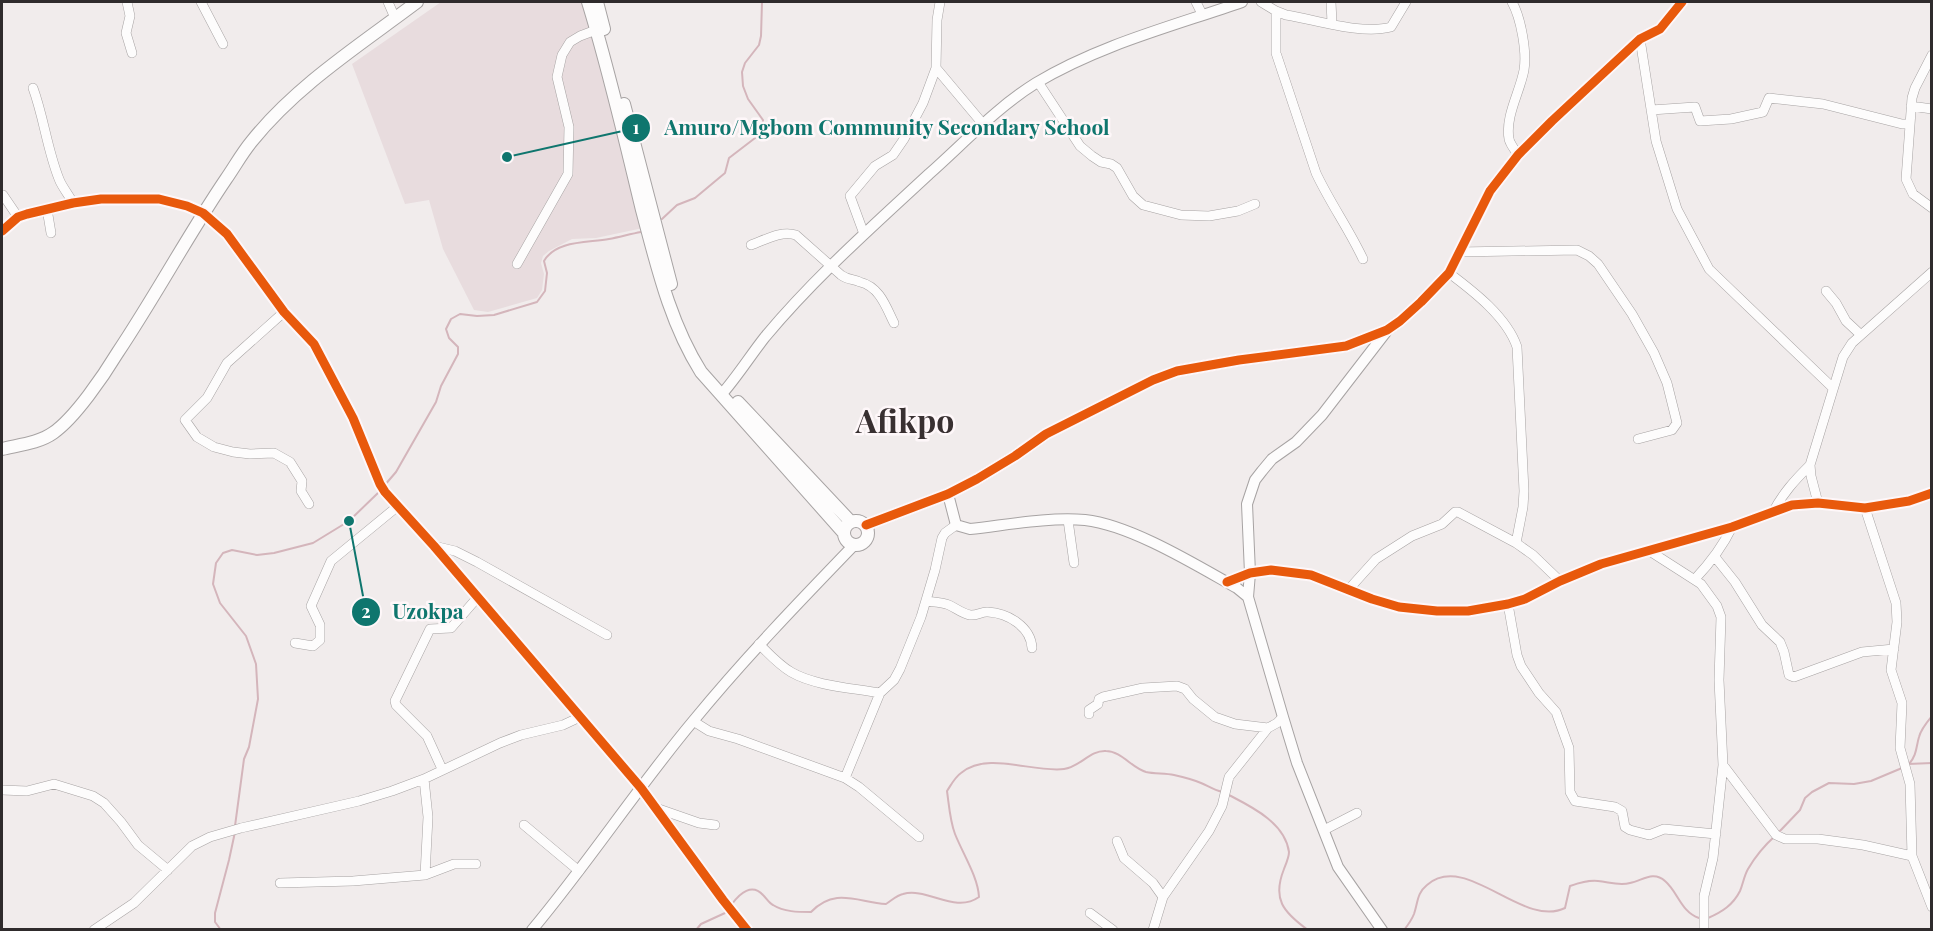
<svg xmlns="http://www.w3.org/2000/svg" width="1933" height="931" viewBox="0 0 1933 931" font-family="'Playfair Display',serif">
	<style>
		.built { fill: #e8dcde }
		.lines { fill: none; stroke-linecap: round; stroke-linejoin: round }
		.stream { stroke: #d4b5bb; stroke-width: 2 }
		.minor-casing { stroke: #a7a3a3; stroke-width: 10 }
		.tertiary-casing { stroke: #a7a3a3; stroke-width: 12 }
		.secondary-casing { stroke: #a7a3a3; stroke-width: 14 }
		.minor { stroke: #fdfcfc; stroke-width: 9 }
		.tertiary { stroke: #fdfcfc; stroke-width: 10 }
		.secondary { stroke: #fdfcfc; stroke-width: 12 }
		.cycleway-casing { stroke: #fef7f9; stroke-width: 13 }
		.cycleway { stroke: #e8590c; stroke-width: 9 }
		.labels { text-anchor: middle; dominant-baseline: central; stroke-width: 5; stroke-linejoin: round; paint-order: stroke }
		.town-label { font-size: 32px; font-weight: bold; fill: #383031; stroke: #fef7f9 }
		.leader { fill: none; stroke: #0f766e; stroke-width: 2 }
		.callout-dot { fill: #0f766e; stroke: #fef7f9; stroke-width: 2 }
		.mark-label { font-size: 18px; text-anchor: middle; font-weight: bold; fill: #fff }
		.callout-label { font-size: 21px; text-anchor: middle; font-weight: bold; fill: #0f766e; stroke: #fef7f9; stroke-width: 5; stroke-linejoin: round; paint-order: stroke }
	</style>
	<rect width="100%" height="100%" fill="#f1ecec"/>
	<path class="built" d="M441,2H584L643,228L596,238L572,239L549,251L543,256L541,263L544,274L542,290L537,298L488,312L474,310L443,249L429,200L405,204L352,64Z"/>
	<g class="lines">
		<path class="stream" d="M662,219L677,205L695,198L725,173L729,158L759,135L763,127V120L748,99L743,86L742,72L745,63L759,45L761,36L762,2
			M384,486L396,472L436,402L441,386L458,354V347L449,338L446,329L451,319L460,314L477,316L494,315L537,302L545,291L547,273L544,261C556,240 588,243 609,239C620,237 630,234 641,232
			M1908,764L1932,763
			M1909,764C1917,755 1916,747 1919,737C1921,729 1927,722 1932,716
			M1227,794C1250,806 1285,822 1289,852C1289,857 1286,864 1284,869C1272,899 1283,912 1308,930
			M235,826L244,759L249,747L258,699L256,664L246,636L220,603L213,584L216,563L223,553L232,550L257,555L274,553L313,543L349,521L380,491
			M1779,832L1800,810L1805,798L1812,792L1829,783L1854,784L1871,781L1902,768
			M732,904C740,893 752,883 763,895C767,899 769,903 773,905C784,912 798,912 811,912C835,887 857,902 886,904C891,901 897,895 903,894C927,887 955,914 979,897C978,877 963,854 955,834C950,821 949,805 947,791C951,785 955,777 961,773C988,751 1033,773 1064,769C1080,767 1090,750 1106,751C1121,751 1132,768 1146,772C1155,774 1165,773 1174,775C1183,777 1192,779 1201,783C1208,786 1214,790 1222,792
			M1708,918C1722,912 1733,905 1740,891C1743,884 1744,876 1748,869C1755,857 1765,845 1775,836
			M221,930L215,922V913L229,860L235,832
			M696,930L701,924L725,913
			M1404,930C1408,925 1412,919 1414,914C1418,902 1417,893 1427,885C1466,851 1523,929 1565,908L1570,886C1579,883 1588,880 1598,881C1609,882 1619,886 1630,883C1642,881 1653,870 1665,881C1678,892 1681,912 1699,918"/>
		<defs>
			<path id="minor" d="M127,2L130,16L126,33L132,53
				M201,2L223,44
				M388,2L395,18
				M1196,2L1202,14
				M1261,2L1276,11L1286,15C1317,20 1361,35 1391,27L1406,2
				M1331,2L1332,23
				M1512,2C1521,18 1527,52 1524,70C1520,92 1505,116 1509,139C1510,144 1515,150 1518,155
				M1276,11V53L1316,173C1330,203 1349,229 1363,259
				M1640,39L1656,141L1677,209L1709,269L1833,388
				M1932,55L1915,88L1912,98L1906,179L1913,194L1932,208
				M936,68L983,124
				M1038,82L1080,146L1092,156L1101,162L1111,164L1117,168L1133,196L1143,205L1181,215L1209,216L1238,211L1255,204
				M33,88C44,118 47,149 59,179C62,187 69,195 73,203
				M1911,106L1932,109
				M1651,110L1695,107L1700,121L1731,119L1763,112L1769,98L1823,104L1902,124H1910
				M3,195L18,217
				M47,209L51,233
				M2,231L18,217L27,214L73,203L101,199H159L187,206L203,213L227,234L284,312L314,344L353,418L380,484L385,492L434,546L641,788L723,900L747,930
				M864,234L850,196L875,166L893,155L904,139L923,103L936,68L937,20L940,2
				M751,245C765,240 781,230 796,235L841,275C848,280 853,279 860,282C880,287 886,307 894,323
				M1459,252L1577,250L1589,256L1598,264L1632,314L1654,353L1667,383L1677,423L1672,430L1638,439
				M517,264L568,174L569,127L557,77L562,55L570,42L580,36L596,30
				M1449,273C1473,291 1507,317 1517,347L1524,491L1523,507L1516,543
				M1826,291L1836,303L1846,321L1861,335
				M284,312L227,363L207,398L185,420L197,437L214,447L233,452L250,454L274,453L290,462L302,481L301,491L309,504
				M1818,503L1811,476L1810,465L1843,357L1852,343L1932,272
				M1865,508L1896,603L1897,622L1891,670L1902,703L1900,748L1910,784L1912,856
				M1773,512C1783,493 1795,480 1810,465
				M1068,520L1074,563
				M434,546L455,551L477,562L607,635
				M1648,550L1701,584L1717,606L1721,617L1719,680L1723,765L1713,858L1704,896V930
				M1715,557L1735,582L1762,625L1780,642L1784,652L1789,675L1794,677L1862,652L1894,649
				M1250,573L1271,570L1311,575L1372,599L1399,607L1437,611H1468L1508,604L1525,599L1560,581L1601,564L1732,527L1792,505L1818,503L1865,508L1909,501L1932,493
				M1695,579C1710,563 1722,548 1732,527
				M1349,589L1376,559L1412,536L1442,524L1455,512H1458L1516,543L1533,555L1560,581
				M926,601C933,602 942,602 949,605C956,608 961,613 970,615C977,616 982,611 988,612C1008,613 1031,627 1032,648
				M1508,604L1517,655L1521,666L1539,693L1556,712L1569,748L1570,792L1575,801L1615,807L1622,811L1625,827L1630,830L1649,835L1664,829L1716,834
				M295,643L313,646L320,640V625L311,606L331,561L398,506
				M759,644C769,654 779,665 791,672C815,686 853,688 880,693
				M1089,714V710L1098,704L1099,699L1103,697L1143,688L1177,686L1185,689L1193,699L1215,717L1235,724L1268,728L1277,723L1283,717
				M693,721L709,731L738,739L845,778L859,787L919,837
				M1723,765L1776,835L1785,839H1818L1863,845L1912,856L1932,907
				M442,769L427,736L396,705L395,701L430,629L451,628L477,598
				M845,778L880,693L894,680L900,669L921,617L935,570L942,538L945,533L956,525
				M424,779L428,817L425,875
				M2,790L27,791L54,784L93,796L104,803L121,822L138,845L168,870
				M656,808L699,823L715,825
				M524,825L579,871
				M1324,830L1357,813
				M1117,841L1124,858L1153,883L1163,897
				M280,883L353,881L425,875L454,864H476
				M1090,913L1113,930
				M94,930L134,903L192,846L210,837L241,828L359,801L392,791L424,779L500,743L521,735L563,725L580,717
				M1153,930L1163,897L1209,831L1222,806L1229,777L1268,728"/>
			<path id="tertiary" d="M721,395C737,377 750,356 765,337C814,278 873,226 929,174C964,143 996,108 1036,83C1099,45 1173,26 1242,2
				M948,494L956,525L970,529C1007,525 1047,517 1085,520C1131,525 1196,565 1237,588L1248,597
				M866,525L948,494L977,479L1015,456L1046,434L1153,380L1177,371L1239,360L1346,346L1387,330L1400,321L1421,302L1449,273L1490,191L1518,155L1552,121L1640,39L1660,29L1682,2
				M1227,582L1250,573
				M532,930C589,862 637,788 694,720C744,659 799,602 854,545
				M1382,930L1338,867L1297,763L1283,717L1248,597L1250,573L1247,504L1255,480L1262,471L1272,459L1296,442L1322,415L1386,332"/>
			<path id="secondary" d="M588,2C609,70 625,140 642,210C657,266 670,323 701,372L843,532
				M597,2L604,29
				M624,104L671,284
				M738,402L850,521
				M2,449C18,445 39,443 53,433C75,418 104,375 118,352C156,295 188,235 226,179C235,166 242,153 252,141C297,85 360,45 417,2
				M844 533a12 12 0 1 1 24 0a12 12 0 1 1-24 0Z"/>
		</defs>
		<use href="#minor" class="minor-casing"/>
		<use href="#tertiary" class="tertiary-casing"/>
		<use href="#secondary" class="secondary-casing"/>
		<use href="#minor" class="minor"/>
		<use href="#tertiary" class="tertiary"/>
		<use href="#secondary" class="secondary"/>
		<defs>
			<path id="cycleway" d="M2,231L18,217L27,214L73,203L101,199H159L187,206L203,213L227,234L284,312L314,344L353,418L380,484L385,492L434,546L641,788L723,900L747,930
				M866,525L948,494L977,479L1015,456L1046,434L1153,380L1177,371L1239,360L1346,346L1387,330L1400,321L1421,302L1449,273L1490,191L1518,155L1552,121L1640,39L1660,29L1682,2
				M1227,582L1250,573L1271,570L1311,575L1372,599L1399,607L1437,611H1468L1508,604L1525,599L1560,581L1601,564L1732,527L1792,505L1818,503L1865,508L1909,501L1932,493"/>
		</defs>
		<use href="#cycleway" class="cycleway-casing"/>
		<use href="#cycleway" class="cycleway"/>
	</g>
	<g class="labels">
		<g class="town-label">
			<text x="905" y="419">Afikpo</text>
		</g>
	</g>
	<path class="leader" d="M507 157L636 128M349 521L366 612"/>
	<g class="callout-dot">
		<circle cx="507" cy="157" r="6"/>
		<circle cx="349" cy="521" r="6"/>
		<circle cx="636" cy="128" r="15"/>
		<circle cx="366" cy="612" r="15"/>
	</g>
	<g class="mark-label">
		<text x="636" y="134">1</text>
		<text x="366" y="618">2</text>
	</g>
	<g class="callout-label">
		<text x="887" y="135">Amuro/Mgbom Community Secondary School</text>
		<text x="428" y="619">Uzokpa</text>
	</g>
	<rect width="1933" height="931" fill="none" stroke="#2f2b2c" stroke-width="6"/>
</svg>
